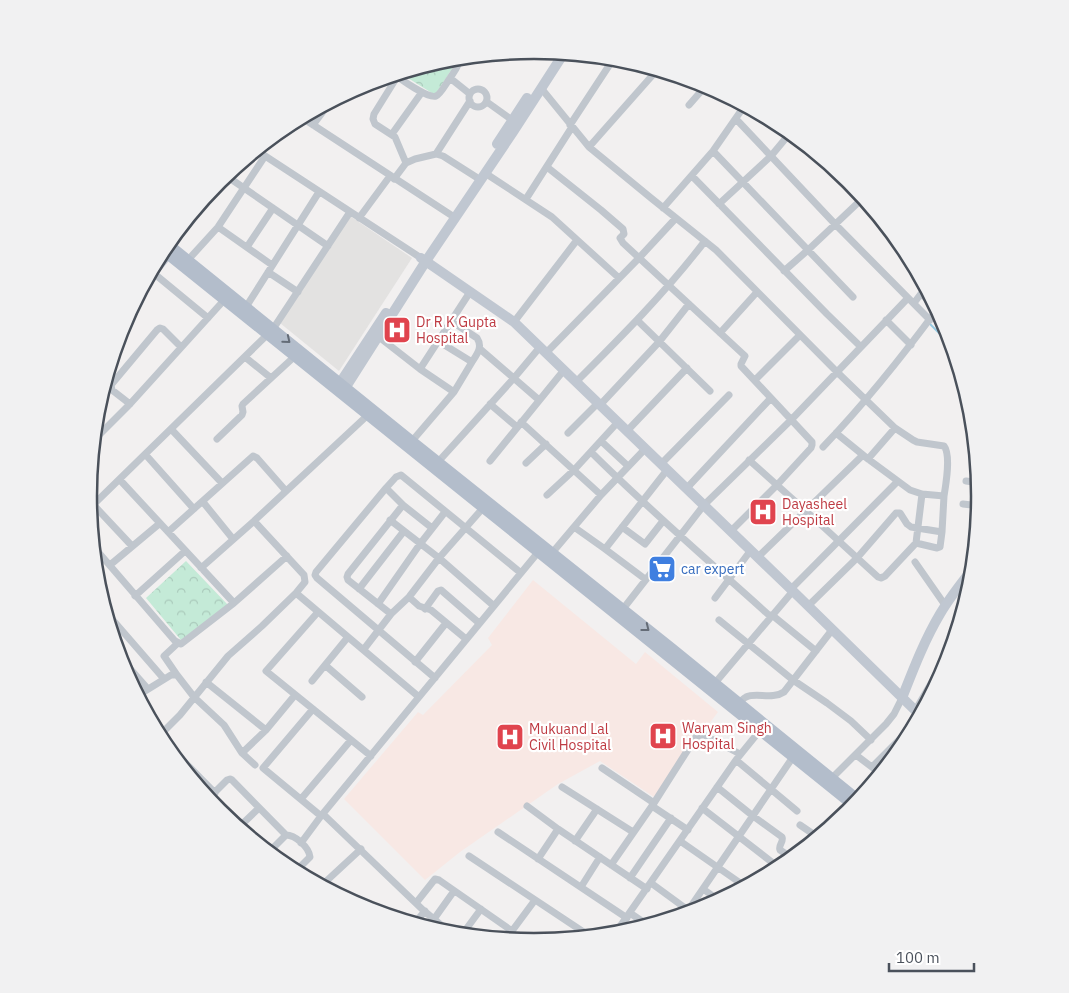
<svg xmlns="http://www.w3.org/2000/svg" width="1069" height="993" viewBox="0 0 1069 993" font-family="'IBM Plex Sans',sans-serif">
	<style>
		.education { fill: #e3e2e1 }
		.medical { fill: #f8e8e4 }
		.forest { fill: url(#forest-crowns) }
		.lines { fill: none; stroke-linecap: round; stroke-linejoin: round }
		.stream { stroke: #96cae2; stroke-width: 2 }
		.street { stroke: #c0c6cd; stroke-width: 7 }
		.secondary { stroke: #c0c7d1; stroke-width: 10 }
		.primary { stroke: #b3bdcb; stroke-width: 10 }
		.oneway { stroke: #646c77 }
		.labels { text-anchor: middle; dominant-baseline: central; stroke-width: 4.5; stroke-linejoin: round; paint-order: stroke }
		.health-label { font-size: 14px; fill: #be3a42; stroke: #fff; text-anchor: start }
		.shop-label { font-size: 14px; fill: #366cbe; stroke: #fff; text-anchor: start }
		.rim { fill: none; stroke: #4a515b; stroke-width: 2.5 }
	</style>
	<defs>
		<pattern id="forest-crowns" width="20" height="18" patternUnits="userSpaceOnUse" patternTransform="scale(1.25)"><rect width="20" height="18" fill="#c4ead7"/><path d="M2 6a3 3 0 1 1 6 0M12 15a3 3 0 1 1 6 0" fill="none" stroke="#aacabb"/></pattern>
	</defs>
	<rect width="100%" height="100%" fill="#f2f0f0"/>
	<path class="education" d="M350,216L412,258L339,371L280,323Z"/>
	<path class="medical" d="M533,580L636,664L645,652L718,712L654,797L600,761L558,784L460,852L425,880L344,799L418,712L423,715L492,645L488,638Z"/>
	<path class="forest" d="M458,58H459L435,95L400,73L448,59Z
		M186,561L228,605L181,640L146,598Z"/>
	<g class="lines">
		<path class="stream" d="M930,324L954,348"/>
		<path class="street" d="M395,74C401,80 429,99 436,96C440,95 447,82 450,78C454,72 460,65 460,57
			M397,77L374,114L373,119L375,124L395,137L406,163
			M450,78L470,94
			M541,88L589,147L651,198L716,250L837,372L895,428L913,440L917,442L944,446C951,455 946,484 944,496L922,494L910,490L868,459L836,433
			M469 98a9 9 0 1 1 18 0a9 9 0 1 1-18 0Z
			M487,102L512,120
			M689,105L703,89L706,84
			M301,117L451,215
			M736,119L835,224L930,320
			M313,125L331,101
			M570,125L614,58
			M392,134L422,92
			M589,147L658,69
			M256,150L421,258
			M713,151L853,297
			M436,154L470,101
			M818,154L897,238
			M547,167L601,210L623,229L624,234L620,238L623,243L744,355L745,356L741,364V366L812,442V445L811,448L777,485L731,531
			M485,173L552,217L619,278
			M225,175L328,246
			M692,176L827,314L860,346
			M394,179L406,163L415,159L436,154L443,156L476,177
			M526,199L572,127
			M719,204L771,156L791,132
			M663,208L713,151L745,105
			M359,218L390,176
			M218,227L272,265
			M247,247L273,208
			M188,260L218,227L265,156
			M151,271L208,318
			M784,271L808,250L863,198
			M268,272L298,292
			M921,294L937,307
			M914,303L926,287
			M246,307L319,192
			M637,320L710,391
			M886,320L911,345
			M514,322L577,240
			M273,329L350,212
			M720,333L757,292
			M379,337L420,369L454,392
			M438,341L472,362C477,354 483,347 477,338L451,321
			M480,349L539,400
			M546,353L639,258L676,218
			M245,357L271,378
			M420,369L470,292
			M755,380L800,335
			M576,382C621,337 666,292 705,241
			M130,404L112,390L111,385L157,330L160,328L163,329L181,347
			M490,404L517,427
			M600,405L659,342L689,304
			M521,422L601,495
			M95,425L102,431
			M171,429L222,483
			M627,431L687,368
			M568,433L598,403
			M217,439L242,415L243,412L242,406L243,404L294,357
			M94,440L130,404L226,298
			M412,441L454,392L472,362
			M601,441L628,466
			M823,447C864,404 902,357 938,308
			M591,452C648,509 710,562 771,617
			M145,454L194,509
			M868,459L895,428
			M749,460L806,511L878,577L881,578L885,576L916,543L937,548L940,547L942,532L944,496
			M490,461L564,370
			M438,462L514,378L540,347
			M526,463L546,444
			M661,464L729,395
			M120,480L234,603
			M966,481L980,483
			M386,488L403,505L432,528
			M686,489L771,398
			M547,495L574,470L618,422
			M88,499L132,546
			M203,502L233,539
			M963,504L980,506
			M93,505L267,335
			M390,520L439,558L494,606
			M574,527L605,549L645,579
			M622,527L645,544L663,521
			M168,532L253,456L257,458L286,491
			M916,543L922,494
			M93,546L175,641L181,644L234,603L287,556
			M605,549L667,470
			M552,553L601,495L645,449
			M758,557L863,455
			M915,562L945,605
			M110,565L159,524
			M201,568L254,521L370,413
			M359,589L404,531
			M791,589L897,482
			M296,593L419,697
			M135,596L185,551
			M409,597L419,606L431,610L466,639
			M715,598L751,550
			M378,604L420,544L445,512
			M808,606L857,558L896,513H900L907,524L911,527L942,532
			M425,609L438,591L441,590L479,623
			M623,609L704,505L791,420L908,298
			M105,611L164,679
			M318,612L266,671L371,756
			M391,614L348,580L347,577L348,574L403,505
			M772,615L816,651
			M719,620L793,680L827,703L851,721L871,740
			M364,649L391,614L409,597L439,558L483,508
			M118,655L148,689
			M415,662L446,623
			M325,665L362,697
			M177,675L164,656L178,643
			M435,678L317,578L315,575L316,572L386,488L396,477L401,475L521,573
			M312,681L348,637
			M206,682L266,730
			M715,683L793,591
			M137,696L171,675H177L194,697L224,725L242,753L255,765
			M739,703C740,702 745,697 746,697C756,692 772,700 784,692L832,630
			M313,709L263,768L321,816
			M915,711L954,644
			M159,736L180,715L228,656L262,626L296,593L305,582L304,575L254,521
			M159,736L215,793
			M242,753L266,730L295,695
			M856,755L881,774
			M736,760L797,811
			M872,767L901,738L903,737L908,740
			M602,768L654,803
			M832,778L886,724L894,714L902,698
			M562,787L633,832
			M717,787L753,816L782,837C784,842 778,845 780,850L793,859
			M208,799L227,780L230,779L232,780L286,835C295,835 309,847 310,857L295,872
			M301,799L351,740
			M527,806L558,829L647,889
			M652,806L688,830
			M702,808L773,863
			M323,814L423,910L453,935
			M800,825L819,838
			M238,828L259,808
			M498,832L627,918
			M575,841L597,809
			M680,841L746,887
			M301,843L321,816L540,550
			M268,853L286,835
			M469,856L591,937
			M538,859L558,829
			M611,865L654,803L696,737L700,735H704L740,754
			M630,878L671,818
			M651,883L692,913
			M321,886L361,849
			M581,887L600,857
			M703,889L720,901
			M416,903L435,879L439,880L512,931L513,937L519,942
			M630,913L649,926
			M685,915L793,757
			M434,919L454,891
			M414,924L425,911
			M512,931L535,900
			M614,935L736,760L762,728
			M461,936L481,909
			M501,940L505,935L512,934"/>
		<path class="secondary" d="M497,144L527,98
			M421,258L514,322L798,596L921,716
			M146,281L172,249
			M336,389L386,313
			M342,393L426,261L513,132L564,53
			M902,698C913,670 924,641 940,614C950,597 962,582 974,567"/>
		<path class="primary" d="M167,243L412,441L673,649L860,801
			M162,250L855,807"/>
	</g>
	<defs><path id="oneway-chevron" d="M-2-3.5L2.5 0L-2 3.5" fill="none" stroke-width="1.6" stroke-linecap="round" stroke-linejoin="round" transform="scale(1.25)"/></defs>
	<g class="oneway">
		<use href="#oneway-chevron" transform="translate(287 340) rotate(39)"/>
		<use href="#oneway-chevron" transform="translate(646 628) rotate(38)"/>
	</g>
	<defs>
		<symbol id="hospital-square" viewBox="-11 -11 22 22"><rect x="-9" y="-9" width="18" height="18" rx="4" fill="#e0444e" stroke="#fff"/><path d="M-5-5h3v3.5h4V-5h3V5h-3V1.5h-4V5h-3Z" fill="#fff"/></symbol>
		<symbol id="supermarket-square" viewBox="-11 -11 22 22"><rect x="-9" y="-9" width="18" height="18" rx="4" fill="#3f7fe0" stroke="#fff"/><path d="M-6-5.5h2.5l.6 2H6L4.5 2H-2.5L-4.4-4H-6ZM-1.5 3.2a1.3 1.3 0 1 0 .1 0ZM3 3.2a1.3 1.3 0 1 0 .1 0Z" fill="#fff"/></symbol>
	</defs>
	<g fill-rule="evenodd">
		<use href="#hospital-square" x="381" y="314" width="32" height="32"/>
		<use href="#hospital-square" x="747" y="496" width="32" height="32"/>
		<use href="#supermarket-square" x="646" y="553" width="32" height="32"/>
		<use href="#hospital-square" x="647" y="720" width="32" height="32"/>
		<use href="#hospital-square" x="494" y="721" width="32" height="32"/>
	</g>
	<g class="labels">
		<g class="health-label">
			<text x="416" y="322">Dr R K Gupta<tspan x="416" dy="16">Hospital</tspan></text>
			<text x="782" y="504">Dayasheel<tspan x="782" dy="16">Hospital</tspan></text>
			<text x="682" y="728">Waryam Singh<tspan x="682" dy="16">Hospital</tspan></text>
			<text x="529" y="729">Mukuand Lal<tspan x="529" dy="16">Civil Hospital</tspan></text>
		</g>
		<g class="shop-label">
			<text x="681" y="569">car expert</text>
		</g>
	</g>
	<path d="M0 0H1069V993H0ZM97 496a437 437 0 1 1 874 0a437 437 0 1 1-874 0Z" fill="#f1f1f2" fill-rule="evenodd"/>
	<path class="rim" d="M97 496a437 437 0 1 1 874 0a437 437 0 1 1-874 0Z"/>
	<path d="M889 963v8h85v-8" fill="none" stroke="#4a515b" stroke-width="2.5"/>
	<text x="896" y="963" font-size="15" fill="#4a515b" stroke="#ffffff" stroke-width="4" paint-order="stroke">100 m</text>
</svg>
